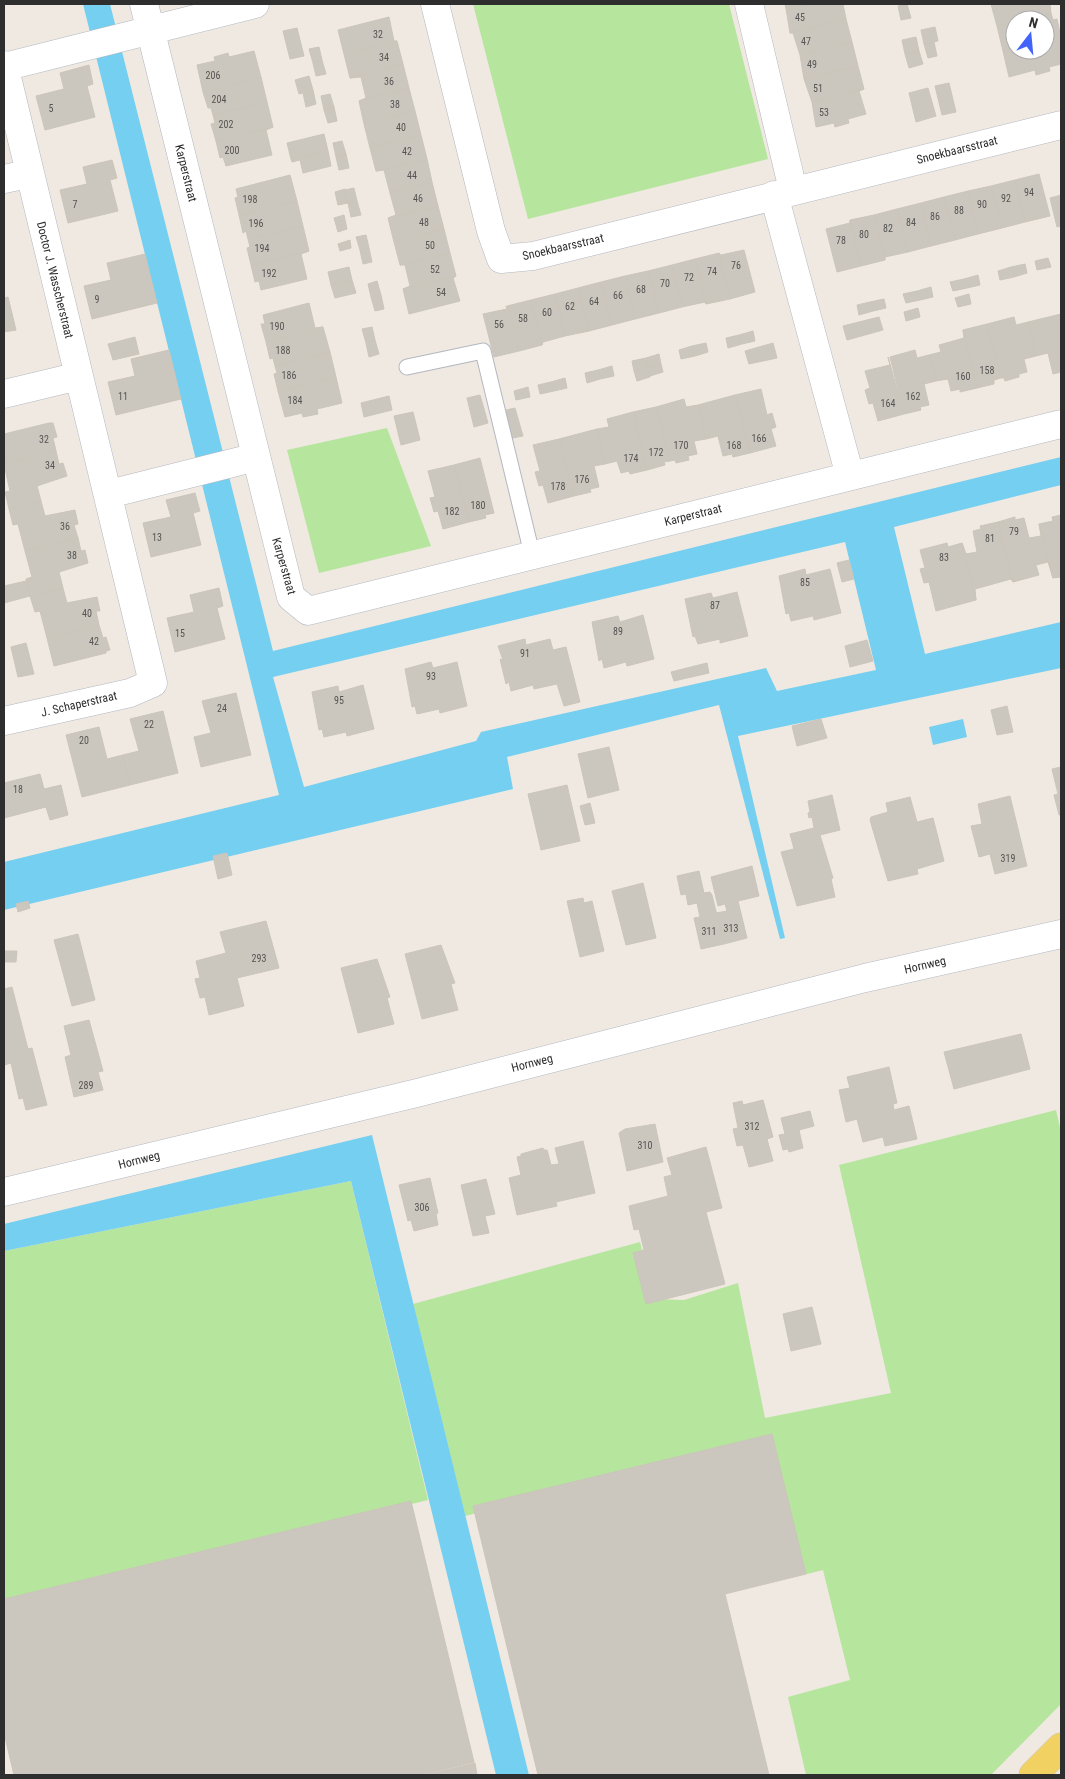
<svg xmlns="http://www.w3.org/2000/svg" width="1065" height="1779" viewBox="0 0 1065 1779" font-family="'Roboto Condensed',sans-serif">
	<style>
		.green { fill: #b6e59e }
		.water { fill: #75cff0; fill-rule: evenodd }
		.building { fill: #cbc7bf; stroke: #cbc5ba }
		.lines { fill: none; stroke-linecap: round; stroke-linejoin: round }
		.lane-casing { stroke: #b4b7c1; stroke-width: 17 }
		.street-casing { stroke: #b4b7c1; stroke-width: 29 }
		.primary-casing { stroke: #c9c9c9; stroke-width: 29 }
		.lane { stroke: #fff; stroke-width: 15 }
		.street { stroke: #fff; stroke-width: 28 }
		.primary { stroke: #f2d163; stroke-width: 28 }
		.labels { text-anchor: middle; dominant-baseline: central; stroke-width: 4.5; stroke-linejoin: round; paint-order: stroke }
		.number-label { font-size: 10px; fill: #555452 }
		.street-label { font-size: 12px; fill: #2e2e2e; stroke: #fff }
	</style>
	<rect width="100%" height="100%" fill="#efe9e1"/>
	<path class="green" d="M473,4H729L768,159L528,219Z
		M387,428L431,546L319,573L287,450Z
		M1056,1110L1061,1132V1704L991,1775H806L788,1697L850,1680L823,1570L803,1575L770,1440L465,1516L413,1304L640,1242L654,1299L684,1300L738,1283L765,1418L891,1393L839,1165Z
		M351,1181L428,1500L4,1604V1251Z"/>
	<path class="water" d="M83,4H110L273,651L1061,457V485L894,527L925,654L1061,622V668L738,736L785,938L780,939L719,705L507,757L513,789L4,910V862L279,795ZM845,542L876,670L777,691L766,668L481,732L476,741L304,787L273,677Z
		M963,719L967,737L933,745L929,727Z
		M372,1135L529,1775H496L351,1181L4,1251V1224Z"/>
	<path class="building" d="M785,4H807L786,9Z
		M807,4H843L846,19L790,33L786,9Z
		M907,4L911,18L901,20L898,6Z
		M991,4H1053L1050,5L1051,13L997,26Z
		M1051,13L1053,20L1057,19L1061,37L1045,40V20H1022Z
		M389,17L394,41H397L344,54L338,30Z
		M846,19L852,42L800,55L793,33H790Z
		M1015,22V48L1003,51L997,26Z
		M935,27L938,41L924,44L921,30Z
		M297,28L304,56L290,59L283,31Z
		M916,37L919,51L905,54L902,40Z
		M1061,37V64L1049,67L1050,71L1036,75L1035,70L1009,77L1003,51L1015,48V50H1045V40Z
		M397,41L403,64L350,78L344,54Z
		M852,42L858,66L804,79L800,55Z
		M934,42L937,56L928,58L924,44Z
		M319,47L322,60L313,63L309,49Z
		M254,51L261,77L203,92L197,65L215,61L214,57L228,53L229,57Z
		M919,51L923,64L909,68L905,54Z
		M322,60L326,74L316,76L313,63Z
		M403,64L409,88L359,101L366,98L361,77L350,78Z
		M89,65L93,84L87,86L95,117L45,130L36,96L64,89L60,73Z
		M858,66L864,89L812,102L804,79Z
		M309,76L313,90L299,94L295,80Z
		M261,77L267,102L213,115L211,108H208L203,92Z
		M949,83L956,112L942,115L935,86Z
		M409,88L415,111L364,124L359,101Z
		M928,88L936,116L916,122L909,93Z
		M864,89L859,91L866,114L848,119L849,123L835,127L834,123L816,127L812,102Z
		M313,90L316,104L306,107L303,93Z
		M330,94L334,107L324,110L321,96Z
		M267,102L273,127L216,141L211,124L215,123L213,115Z
		M334,107L337,121L328,123L324,110Z
		M415,111L421,135L370,148L364,124Z
		M273,127L266,130L272,155L226,166L223,157L220,158L216,141Z
		M324,134L328,151L291,159L287,143Z
		M421,135L427,159L376,171L370,148Z
		M342,141L346,154L336,157L333,143Z
		M328,151L331,166L303,173L300,160L292,162L291,159Z
		M346,154L349,168L339,170L336,157Z
		M427,159L432,182L390,193L384,170L376,171Z
		M112,160L117,178L110,180L118,211L68,223L60,190L87,184L83,167Z
		M1039,174L1050,216L1025,222L1015,180Z
		M290,175L297,201L239,215L235,198L238,197L236,189Z
		M1015,180L1025,222L1002,228L991,186Z
		M432,182L438,206L388,218L396,215L390,193Z
		M991,186L1002,228L978,234L968,191Z
		M354,188L357,201L348,203L345,190Z
		M345,189L348,203L338,205L335,192Z
		M968,191L978,234L955,240L944,197Z
		M1061,195V226L1057,227L1050,198Z
		M944,197L955,240L931,246L921,203Z
		M297,201L303,226L248,239L246,231L243,233L239,215Z
		M357,201L361,215L351,217L348,203Z
		M921,203L931,246L908,252L897,209Z
		M438,206L444,229L394,242L388,218Z
		M897,209L908,252L885,257V260L874,215Z
		M344,215L347,229L338,232L334,218Z
		M874,215L885,260L861,266L850,220Z
		M850,220L861,266L837,272L826,229L850,223Z
		M303,226L309,251L251,265L247,248L250,247L248,239Z
		M444,229L450,253L400,265L394,242Z
		M366,235L369,248L360,250L356,237Z
		M350,240L351,248L340,251L338,244Z
		M369,248L372,262L363,264L360,250Z
		M744,250L755,292L730,299L719,253L721,255Z
		M309,251L301,254L307,279L261,290L259,281L255,282L251,265Z
		M450,253L456,276L403,289L410,286L405,265H400Z
		M719,253L730,299L706,304L695,259Z
		M145,254L157,303L92,319L84,286L111,280L107,263Z
		M1048,258L1051,267L1037,270L1035,261Z
		M695,259L706,304L705,302L682,307L672,265Z
		M1025,264L1027,273L1014,277L1011,267Z
		M672,265L682,307L659,313L648,271Z
		M349,267L352,280L331,285L328,272Z
		M1011,267L1014,277L1000,280L998,271Z
		M648,271L659,313L635,319L625,276Z
		M978,275L980,285L967,288L964,279Z
		M456,276L453,278L460,301L409,314L403,289Z
		M625,276L635,319L612,325L601,282Z
		M964,279L967,288L953,291L950,282Z
		M352,280L356,293L335,298L331,285Z
		M377,281L381,295L371,297L368,284Z
		M601,282L612,325L589,331L578,288Z
		M931,287L933,297L920,300L917,291Z
		M578,288L589,331L565,336L555,294Z
		M917,291L920,300L906,303L903,294Z
		M555,294L565,336L543,342L542,345L531,300Z
		M969,294L971,304L958,307L955,298Z
		M381,295L384,309L375,311L371,297Z
		M8,297L16,330L4,332V298Z
		M884,299L886,308L873,311L870,302Z
		M531,300L542,345L519,351L507,306Z
		M870,302L873,311L859,315L857,305Z
		M309,303L315,328L323,327L266,342L261,324H265L263,315Z
		M506,306L519,351L494,357L483,314L507,309Z
		M918,308L920,317L906,321L904,312Z
		M1061,314V372L1053,374L1048,353L1036,356L1028,322Z
		M879,317L883,330L847,340L843,326Z
		M1014,317L1016,325L1028,322L1036,356L1024,359L1027,372L1019,374V377L1005,381L1004,378H1001L987,324Z
		M987,324L1001,378L994,380V384L977,388L963,330Z
		M323,327L330,352L275,366L273,358L270,359L266,342Z
		M372,327L375,340L366,343L362,329Z
		M963,330L977,388L960,392V389L951,391L948,379L936,381L929,355L941,352L939,345L964,338Z
		M753,331L755,341L742,344L739,335Z
		M739,335L742,344L728,348L726,338Z
		M135,337L139,354L113,360L108,344Z
		M375,340L379,354L369,357L366,343Z
		M706,343L708,352L695,356L692,346Z
		M773,343L777,358L749,364L745,351Z
		M692,346L695,356L681,359L679,350Z
		M169,350L181,399L116,415L108,382L135,376L131,359Z
		M915,350L917,358L929,355L936,381L924,384L929,405L920,407L921,410L904,414L890,357Z
		M330,352L336,377L278,391L274,374L277,373L275,366Z
		M659,354L661,364L648,367L646,358Z
		M888,357L904,414L878,421L873,403L869,404L865,390L870,388L865,371L890,365Z
		M646,358L648,367L634,371L632,361Z
		M661,364L663,372L650,376L648,367Z
		M612,366L614,376L600,379L598,370Z
		M648,367L650,377L637,381L634,371Z
		M598,370L600,379L587,383L585,373Z
		M336,377L342,403L317,409L318,414L303,417L302,413L285,417L278,391Z
		M565,378L567,388L554,391L551,382Z
		M551,382L554,391L540,394L538,385Z
		M528,387L530,397L516,400L514,391Z
		M761,389L767,415L772,413L776,427L771,429L776,446L750,453L735,395Z
		M480,395L488,423L474,427L467,398Z
		M735,395L750,453L733,457L732,454L723,456L718,436L706,439L698,405Z
		M389,396L392,410L364,417L361,403Z
		M684,399L686,407L698,405L706,439L694,441L697,454L688,456L689,460L676,463L675,460L670,461L656,407Z
		M656,407L670,461L664,462L665,465L647,470L633,412Z
		M515,408L523,436L508,439L502,411Z
		M413,412L420,440L401,445L394,416Z
		M633,412L647,470L630,474L629,471L621,473L617,461L605,464L597,429L609,427L607,419Z
		M49,423H53L57,437L53,438L56,451L4,464V434Z
		M597,429L605,464L594,466L599,487L590,489L591,492L574,496L559,439Z
		M559,439L574,496L548,503L543,485L539,486L535,472L540,471L533,445Z
		M56,451L59,464L63,463L67,476L37,486L41,501L9,509L5,492L10,491L4,464Z
		M480,458L494,513L485,515L486,518L469,522L454,465Z
		M454,465L469,522L443,529L438,511L434,512L430,498L435,497L428,471Z
		M195,493L200,511L193,513L201,545L151,557L143,523L171,517L166,500Z
		M41,501L45,516L75,510L78,524L74,525L78,538L25,551L18,524L13,525L9,509Z
		M1061,515V577L1053,578L1039,524L1053,521L1052,517Z
		M1015,517V520L1024,518L1029,538L1041,536L1039,524L1053,578L1048,562L1036,565L1039,575L1013,582L998,522Z
		M998,522L1013,582L1011,579L975,589L976,600L962,543L966,554L977,552L973,531L981,529L980,526Z
		M78,538L81,551L85,550L88,563L59,572L63,588L30,596L26,579L32,577L25,551Z
		M947,543L948,547L962,543L976,600L936,611L929,582L924,583L920,569L925,568L920,550Z
		M849,560L854,579L842,582L837,563Z
		M805,569L806,575L830,569L841,613L814,620L813,616L791,621L789,613L786,614L779,576Z
		M26,581L30,596L4,603V586Z
		M63,588L67,603L97,597L100,611H96L99,625L47,638L40,611L35,612L30,596Z
		M219,588L223,606L217,608L225,639L175,652L167,618L194,612L190,595Z
		M737,592L748,636L720,643V639L698,644L695,636L693,637L685,599L711,593L713,598Z
		M643,615L654,659L627,666L626,662L604,668L602,659L599,661L592,622L618,616L620,622Z
		M99,625L103,638L106,637L110,650L106,651V653L54,666L47,638Z
		M525,639L526,645L550,639L553,650L566,647L580,702L564,706L557,684L534,689L533,685L511,691L509,682L506,684L500,659L503,660L498,646Z
		M867,640L873,661L850,667L845,646Z
		M26,643L34,674L18,677L11,647Z
		M431,662L433,668L457,662L467,706L440,713L439,709L417,714L415,706L412,707L405,669Z
		M707,663L709,673L674,681L671,672Z
		M363,685L374,729L347,736L346,732L324,737L322,729L319,730L312,692L338,686L339,692Z
		M236,693L251,755L201,767L194,737L211,733L202,701Z
		M1007,706L1013,732L997,735L991,710Z
		M163,711L178,773L130,785L123,755L139,751L130,719Z
		M821,719L827,738L797,746L792,726Z
		M99,727L107,759L123,755L130,785L82,797L66,735Z
		M609,747L619,790L588,798L578,754Z
		M1061,767V815H1059L1054,795L1058,794L1052,769Z
		M40,774L44,789L61,785L68,815L50,820L46,807L4,818V783Z
		M567,785L580,841L541,850L528,794Z
		M832,795L840,830L820,835L833,878L831,879L835,897L797,906L781,852L794,849L790,834L814,828L812,817L809,818L808,813L810,812L808,801Z
		M1010,796L1027,866L995,874L990,854L979,857L971,826L982,824L978,804Z
		M910,797L917,822L933,818L944,861L917,869L918,874L888,881L870,820L871,817L888,812L886,803Z
		M590,803L595,823L585,825L580,806Z
		M227,853L232,875L218,879L213,856Z
		M752,866L759,896L738,901L747,938L724,944L716,913L727,911L725,904L718,906L711,877Z
		M699,871L704,893L710,892L712,895L724,944L701,949L694,918L700,917L697,903L688,905L686,894L681,895L677,876Z
		M643,883L656,938L626,945L612,891Z
		M583,898L584,903L592,901L604,951L580,957L567,901Z
		M28,901L30,908L18,912L16,904Z
		M266,921L279,968L237,978L244,1006L209,1015L205,997L200,998L195,979L200,978L196,961L226,953L220,932Z
		M78,934L95,1000L72,1006L54,940Z
		M441,945L455,983L451,984L458,1010L422,1019L405,954Z
		M4,951H17L16,962H4Z
		M377,959L390,997L387,998L394,1024L358,1033L341,968Z
		M12,987L28,1049L32,1048L47,1105L26,1110L23,1098L19,1099L11,1063L4,1065V989Z
		M89,1020L103,1071L98,1072L103,1090L74,1097L65,1057L71,1055L64,1026Z
		M1021,1034L1030,1069L954,1089L944,1052Z
		M889,1067L897,1103L893,1104L894,1110L909,1106L917,1139L885,1146L883,1137L863,1142L857,1119L846,1122L839,1090L850,1088L847,1077Z
		M763,1100L773,1137L767,1139L773,1161L749,1167L743,1145L737,1146L733,1129L738,1128L733,1103L742,1101L743,1105Z
		M810,1111L814,1126L799,1130L803,1148L789,1152L788,1149L783,1150L779,1135L785,1134L781,1118Z
		M655,1124L663,1162L627,1171L619,1133L625,1129Z
		M583,1141L595,1193L556,1202L557,1206L517,1215L509,1178L521,1175L517,1157L521,1156V1154L543,1148L544,1150H547L551,1165L559,1164L555,1148Z
		M706,1147L722,1208L706,1212L725,1284L646,1304L633,1253L644,1250L639,1229L634,1230L629,1206L668,1196L664,1177L672,1175L667,1158Z
		M430,1178L438,1213L436,1214L438,1225L414,1231L411,1220L408,1221L399,1185Z
		M486,1179L495,1214L485,1216L489,1233L473,1236L461,1185Z
		M812,1307L821,1344L791,1351L783,1314Z
		M772,1434L806,1574L725,1594L769,1775H538L473,1506Z
		M411,1501L474,1762L421,1775H14L4,1733V1599Z
		M475,1763L477,1775H425Z"/>
	<g class="lines">
		<defs>
			<path id="lane" d="M407,367L483,351L532,554"/>
			<path id="street" d="M144,4L291,597L308,611L1061,424
				M435,4L491,231L501,259L533,256L1061,125
				M749,4L793,190
				M4,65L153,683L130,693L4,721
				M4,67L255,4
				M4,179L28,174
				M774,195L850,476
				M4,394L79,376
				M109,494L256,457
				M4,1192L417,1093L865,978L1061,934"/>
			<path id="primary" d="M1033,1775L1061,1747"/>
		</defs>
		<use href="#lane" class="lane-casing"/>
		<use href="#street" class="street-casing"/>
		<use href="#primary" class="primary-casing"/>
		<use href="#lane" class="lane"/>
		<use href="#street" class="street"/>
		<use href="#primary" class="primary"/>
	</g>
	<g class="labels">
		<g class="number-label">
			<text x="800" y="17">45</text>
			<text x="378" y="34">32</text>
			<text x="806" y="41">47</text>
			<text x="384" y="57">34</text>
			<text x="812" y="64">49</text>
			<text x="213" y="75">206</text>
			<text x="389" y="81">36</text>
			<text x="818" y="88">51</text>
			<text x="219" y="99">204</text>
			<text x="395" y="104">38</text>
			<text x="51" y="108">5</text>
			<text x="824" y="112">53</text>
			<text x="226" y="124">202</text>
			<text x="401" y="127">40</text>
			<text x="232" y="150">200</text>
			<text x="407" y="151">42</text>
			<text x="412" y="175">44</text>
			<text x="1029" y="192">94</text>
			<text x="418" y="198">46</text>
			<text x="1006" y="198">92</text>
			<text x="250" y="199">198</text>
			<text x="75" y="204">7</text>
			<text x="982" y="204">90</text>
			<text x="959" y="210">88</text>
			<text x="935" y="216">86</text>
			<text x="424" y="222">48</text>
			<text x="911" y="222">84</text>
			<text x="256" y="223">196</text>
			<text x="888" y="228">82</text>
			<text x="864" y="234">80</text>
			<text x="841" y="240">78</text>
			<text x="430" y="245">50</text>
			<text x="262" y="248">194</text>
			<text x="736" y="265">76</text>
			<text x="435" y="269">52</text>
			<text x="712" y="271">74</text>
			<text x="269" y="273">192</text>
			<text x="689" y="277">72</text>
			<text x="665" y="283">70</text>
			<text x="641" y="289">68</text>
			<text x="441" y="292">54</text>
			<text x="618" y="295">66</text>
			<text x="97" y="299">9</text>
			<text x="594" y="301">64</text>
			<text x="570" y="306">62</text>
			<text x="547" y="312">60</text>
			<text x="523" y="318">58</text>
			<text x="499" y="324">56</text>
			<text x="277" y="326">190</text>
			<text x="283" y="350">188</text>
			<text x="987" y="370">158</text>
			<text x="289" y="375">186</text>
			<text x="963" y="376">160</text>
			<text x="123" y="396">11</text>
			<text x="913" y="396">162</text>
			<text x="295" y="400">184</text>
			<text x="888" y="403">164</text>
			<text x="759" y="438">166</text>
			<text x="44" y="439">32</text>
			<text x="681" y="445">170</text>
			<text x="734" y="445">168</text>
			<text x="656" y="452">172</text>
			<text x="631" y="458">174</text>
			<text x="50" y="465">34</text>
			<text x="582" y="479">176</text>
			<text x="558" y="486">178</text>
			<text x="478" y="505">180</text>
			<text x="452" y="511">182</text>
			<text x="65" y="526">36</text>
			<text x="1014" y="531">79</text>
			<text x="157" y="537">13</text>
			<text x="990" y="538">81</text>
			<text x="72" y="555">38</text>
			<text x="944" y="557">83</text>
			<text x="805" y="582">85</text>
			<text x="715" y="605">87</text>
			<text x="87" y="613">40</text>
			<text x="618" y="631">89</text>
			<text x="180" y="633">15</text>
			<text x="94" y="641">42</text>
			<text x="525" y="653">91</text>
			<text x="431" y="676">93</text>
			<text x="339" y="700">95</text>
			<text x="222" y="708">24</text>
			<text x="149" y="724">22</text>
			<text x="84" y="740">20</text>
			<text x="18" y="789">18</text>
			<text x="1008" y="858">319</text>
			<text x="731" y="928">313</text>
			<text x="709" y="931">311</text>
			<text x="259" y="958">293</text>
			<text x="86" y="1085">289</text>
			<text x="752" y="1126">312</text>
			<text x="645" y="1145">310</text>
			<text x="422" y="1207">306</text>
		</g>
		<g class="street-label">
			<text transform="translate(957 150) rotate(-14)">Snoekbaarsstraat</text>
			<text transform="translate(186 173) rotate(76)">Karperstraat</text>
			<text transform="translate(563 247) rotate(-13)">Snoekbaarsstraat</text>
			<text transform="translate(55 280) rotate(76)">Doctor J. Wasscherstraat</text>
			<text transform="translate(693 515) rotate(-14)">Karperstraat</text>
			<text transform="translate(284 566) rotate(74)">Karperstraat</text>
			<text transform="translate(79 704) rotate(-13)">J. Schaperstraat</text>
			<text transform="translate(925 965) rotate(-13)">Hornweg</text>
			<text transform="translate(532 1063) rotate(-14)">Hornweg</text>
			<text transform="translate(139 1160) rotate(-14)">Hornweg</text>
		</g>
	</g>
	<rect width="1065" height="1779" fill="none" stroke="#2e2e2e" stroke-width="10"/>
	<g transform="translate(1030 35) rotate(16)"><circle r="24" fill="#ffffff" stroke="#ababab"/>
	<path d="M0-4L9 19L0 12L-9 19Z" fill="#4264fb"/>
	<text y="-8" font-size="14" font-weight="bold" text-anchor="middle" fill="#2e2e2e">N</text>
	</g>
</svg>
